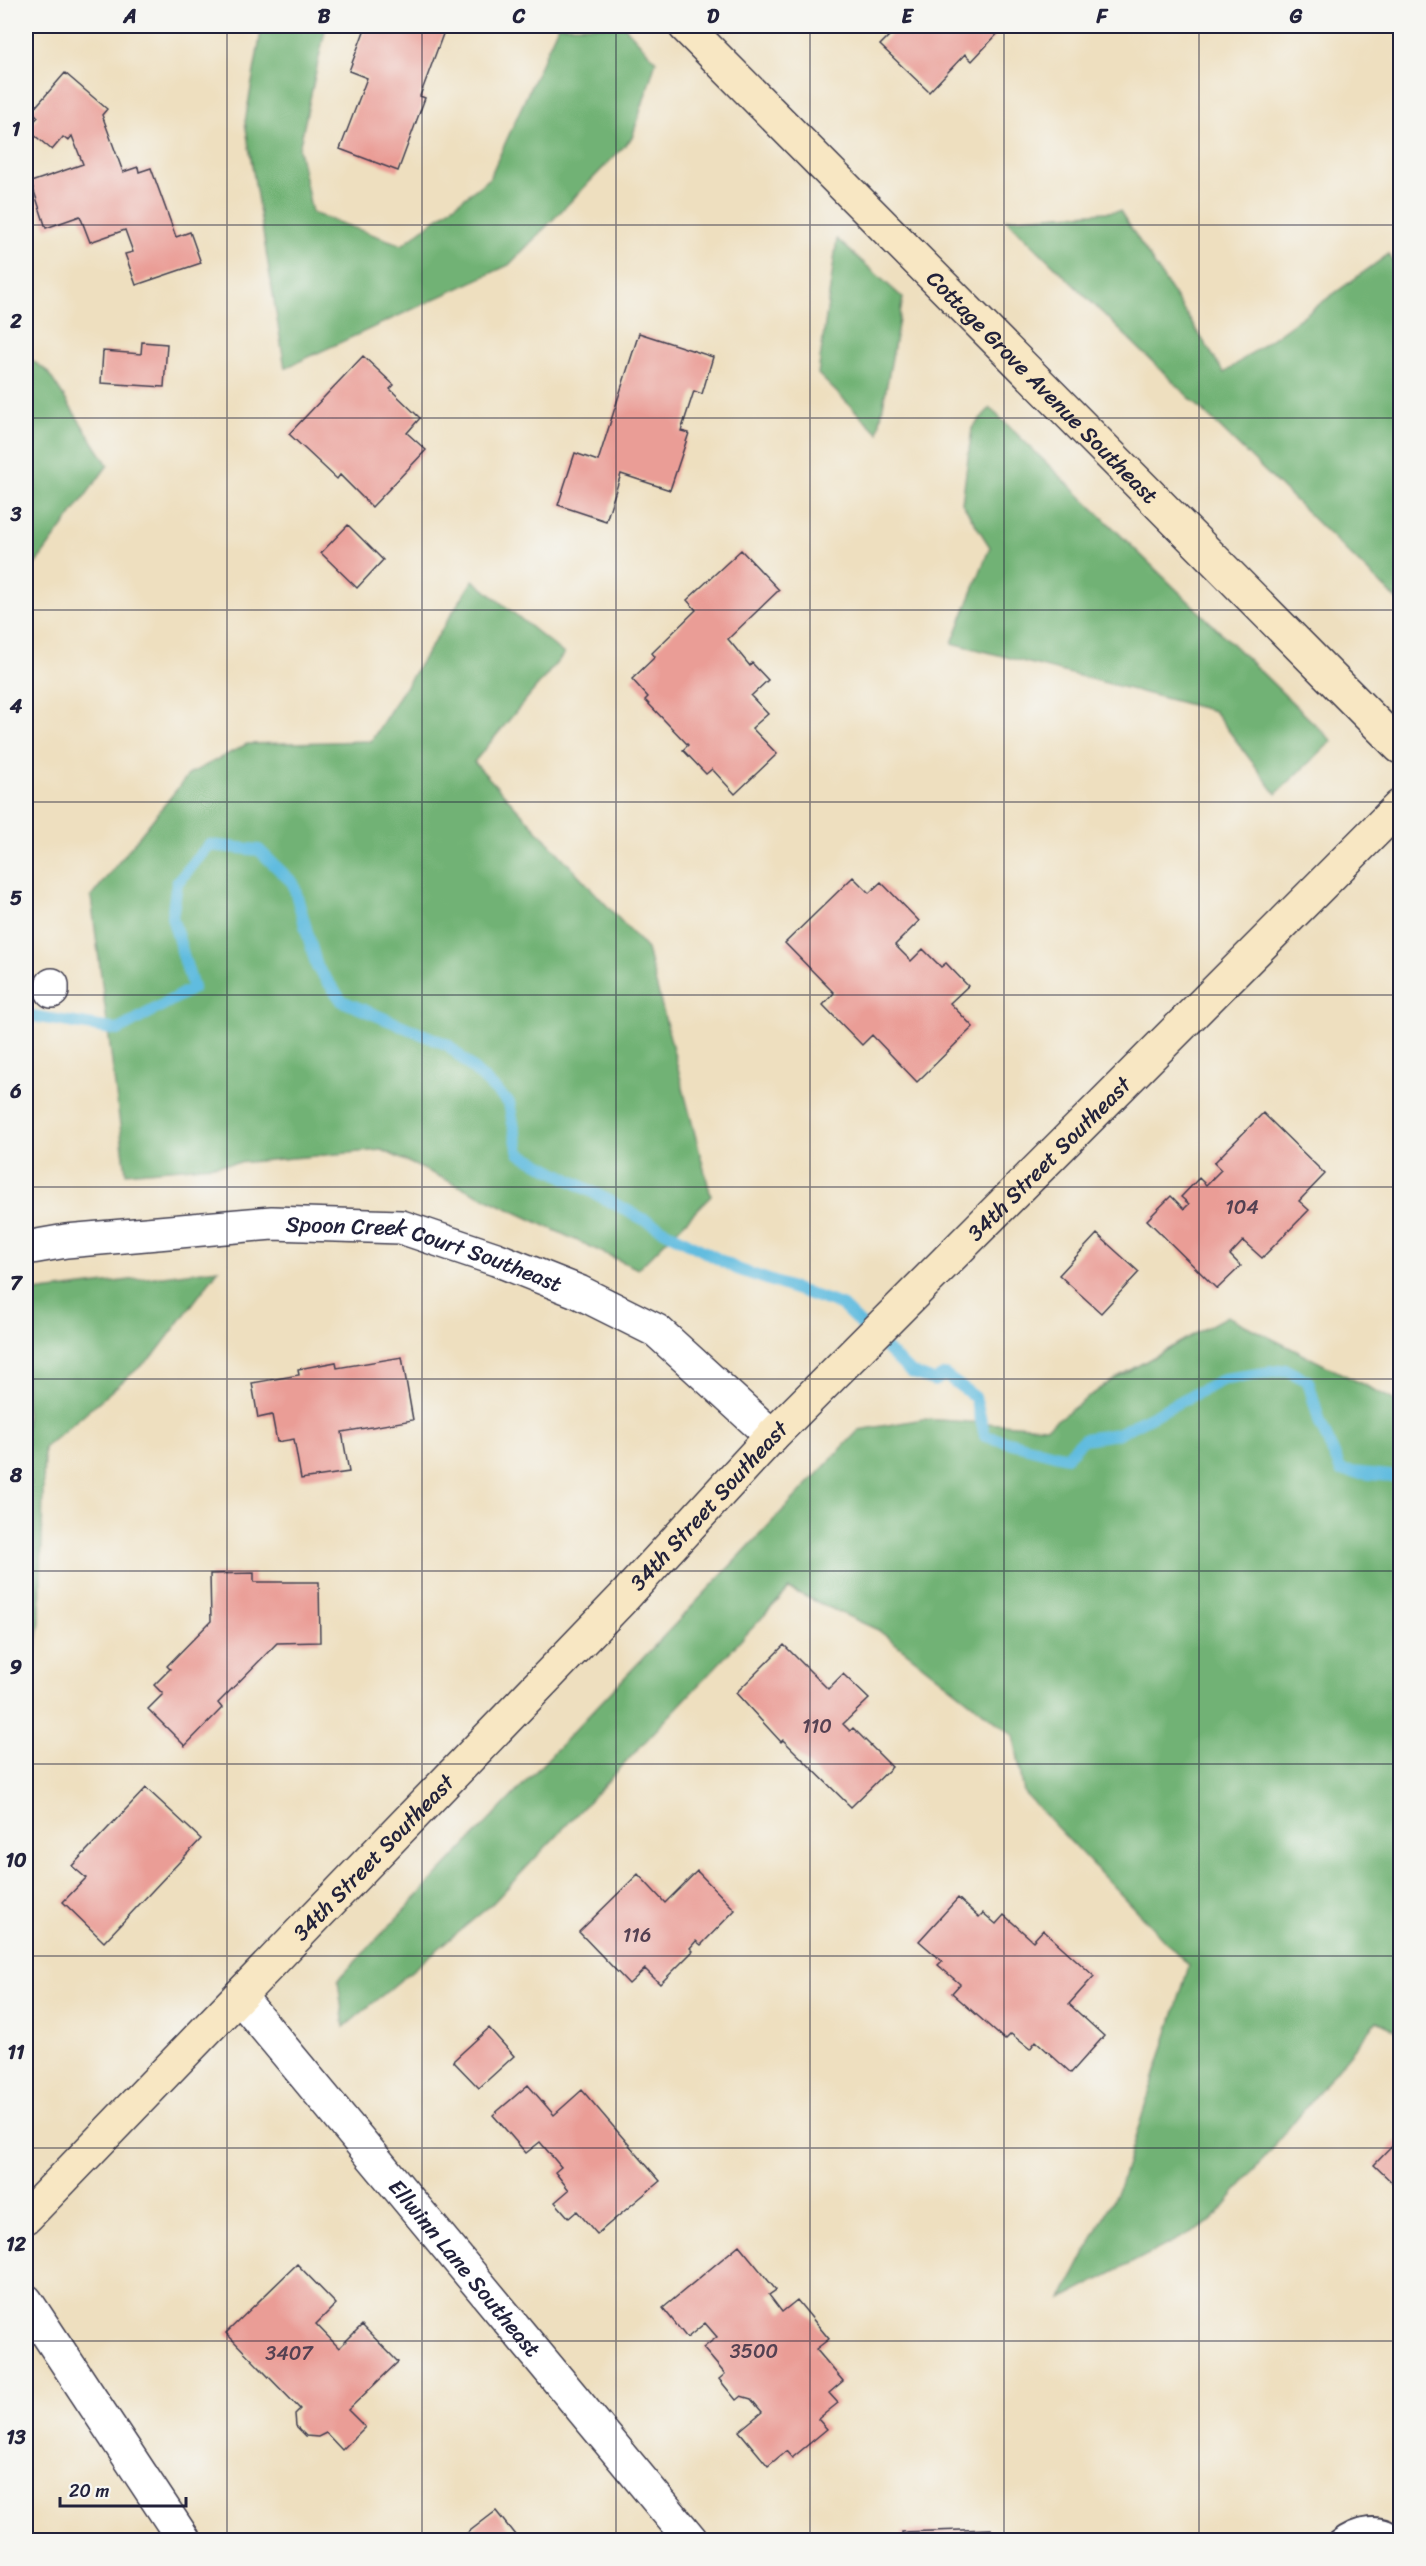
<svg xmlns="http://www.w3.org/2000/svg" width="1426" height="2566" viewBox="0 0 1426 2566" font-family="Sriracha,sans-serif">
	<style>
		.forest { fill: #71b275; stroke: #4a6a58; stroke-width: 1.5 }
		.lines { fill: none; stroke-linecap: round; stroke-linejoin: round }
		.stream { stroke: #61bcdf; stroke-width: 12 }
		.building { fill: #ea9d96 }
		.lane-casing { stroke: #413e4f; stroke-width: 20 }
		.street-casing { stroke: #413e4f; stroke-width: 36 }
		.secondary-casing { stroke: #413e4f; stroke-width: 36 }
		.lane { stroke: #fff; stroke-width: 16 }
		.street { stroke: #fff; stroke-width: 33 }
		.secondary { stroke: #f8e7c3; stroke-width: 33 }
		.grid { fill: none; stroke: #22223b; stroke-width: 1.5; stroke-opacity: 0.55 }
		.labels { text-anchor: middle; dominant-baseline: central; stroke-width: 4.5; stroke-linejoin: round; paint-order: stroke }
		.number-label { font-size: 20px; fill: #544152 }
		.street-label { font-size: 22px; fill: #22223b; stroke: #f6f6f2 }
		.neatline { fill: none; stroke: #22223b; stroke-width: 2 }
		.grid-label { font-size: 20px; text-anchor: middle; font-weight: bold; fill: #22223b }
	</style>
	<rect width="100%" height="100%" fill="#f6f6f2"/>
	<filter id="ink" filterUnits="userSpaceOnUse"><feTurbulence type="fractalNoise" baseFrequency=".0167" numOctaves="2"/><feDisplacementMap in="SourceGraphic" scale="12" xChannelSelector="R" yChannelSelector="G"/><feConvolveMatrix kernelMatrix="1 2 1 2 8 2 1 2 1" color-interpolation-filters="sRGB"/></filter>
	<filter id="wash" filterUnits="userSpaceOnUse"><feTurbulence type="fractalNoise" baseFrequency=".008" numOctaves="4" result="noise"/><feDisplacementMap in="SourceGraphic" scale="24" xChannelSelector="R" yChannelSelector="G"/><feGaussianBlur stdDeviation="1.35" result="paint"/><feColorMatrix in="noise" values="0 0 0 0 0 0 0 0 0 0 0 0 0 0 0 0 0 1.4 0 .05"/><feComposite in="paint" operator="in"/></filter>
	<g filter="url(#wash)">
		<rect width="100%" height="100%" fill="#eedfbf"/>
		<path class="forest" d="M262,26H326L299,149L312,213L402,245L489,179L558,26H624L656,61L632,138L509,265L285,368L245,122Z
			M1120,211L1224,373L1389,254L1400,278V603L1006,219Z
			M837,239L903,298L878,433L818,374Z
			M26,356L47,371L108,465L37,562L26,574Z
			M990,408L1332,741L1276,794L1214,711L952,643L990,547L962,503L972,428Z
			M473,580L564,654L474,762L647,949L711,1196L638,1269L382,1150L126,1173L91,897L189,774L247,744L371,741Z
			M219,1269L155,1354L44,1448L40,1622L26,1708V1293Z
			M1227,1316L1400,1403V2032L1377,2021L1211,2222L1062,2299L1121,2183L1189,1966L1024,1793L1014,1736L878,1630L789,1589L492,1904L344,2027L338,1980L859,1430L923,1419L1047,1427L1114,1379Z"/>
		<g class="lines">
			<path class="stream" d="M26,1015L118,1030L193,988L172,917L177,883L209,845L259,850L293,883L317,967L342,1001L448,1045L509,1103L519,1153L737,1269L841,1305L910,1372L934,1381L945,1375L975,1397L985,1436L1066,1457L1084,1439L1117,1434L1224,1379L1286,1370L1308,1381L1320,1423L1341,1471L1400,1477"/>
		</g>
		<g id="blocks">
			<path class="building" d="M366,26H446L420,96L425,98L398,171L340,149L367,78L349,71Z
				M899,26H998L1002,29L972,61L965,54L929,92L880,45Z
				M65,73L107,109L102,115L123,172L138,167L139,172L151,168L176,237L190,232L201,263L136,285L125,254L133,252L125,230L90,242L80,216L46,228L31,182L83,164L72,136L68,141L63,137L52,150L27,129L38,117L32,111Z
				M639,333L713,357L702,394L694,391L681,431L689,433L670,490L621,474L606,521L558,505L575,453L598,461Z
				M142,342L167,344L164,387L101,383L103,351L141,354Z
				M363,356L394,385L390,389L420,418L407,433L426,450L372,507L340,475L337,479L289,434Z
				M348,525L383,560L357,588L321,553Z
				M741,550L779,590L728,639L750,666L752,663L768,680L751,696L768,714L752,728L777,754L735,794L712,769L706,774L683,750L688,745L645,700L648,697L632,679L655,657L652,653L696,610L687,600Z
				M853,877L869,893L881,882L919,921L895,945L911,961L923,949L941,967L946,963L968,986L950,1003L973,1027L917,1082L872,1035L862,1045L823,1005L834,993L785,943Z
				M1263,1113L1325,1174L1299,1201L1309,1210L1262,1258L1243,1241L1230,1255L1241,1266L1217,1289L1147,1220L1171,1196L1184,1209L1189,1204L1181,1197L1199,1178L1206,1185L1221,1170L1214,1163Z
				M1097,1234L1139,1272L1101,1313L1059,1275Z
				M402,1357L413,1420L342,1432L349,1472L301,1479L294,1439L277,1442L272,1415L258,1418L252,1383L299,1375L298,1369L336,1362L337,1368Z
				M254,1573V1582H319L320,1642L277,1643L218,1703L222,1708L185,1746L148,1709L163,1694L154,1685L170,1669L167,1666L211,1621L210,1574Z
				M784,1645L828,1689L843,1674L869,1699L843,1724L850,1731L853,1728L892,1767L851,1807L783,1740L781,1742L736,1693Z
				M146,1788L201,1839L104,1942L63,1902L86,1878L72,1866Z
				M697,1871L735,1910L701,1945L696,1941L690,1948L693,1951L660,1984L645,1969L629,1984L579,1932L638,1874L665,1903Z
				M958,1898L979,1917L983,1913L996,1924L1004,1915L1033,1941L1043,1930L1094,1976L1069,2004L1104,2036L1071,2073L1036,2041L1030,2049L1011,2034L1005,2040L952,1993L960,1984L938,1965L942,1961L919,1941Z
				M489,2028L514,2056L479,2088L453,2061Z
				M528,2085L554,2115L582,2090L660,2181L597,2234L577,2211L569,2218L555,2202L569,2190L555,2172L561,2167L540,2142L526,2153L493,2115Z
				M1400,2138V2190L1374,2165Z
				M739,2245L776,2290L769,2295L782,2312L797,2300L829,2339L816,2349L843,2381L829,2393L838,2403L818,2419L827,2429L792,2458L786,2451L768,2466L739,2431L762,2412L751,2399L741,2396L736,2400L719,2379L725,2374L703,2348L717,2337L705,2323L687,2338L663,2308Z
				M297,2264L336,2304L316,2324L339,2348L362,2325L398,2362L348,2410L365,2427L342,2450L326,2433L318,2437L306,2436L296,2426L295,2414L300,2409L226,2333Z
				M496,2511L519,2540H458Z
				M991,2529L992,2540H902V2532Z"/>
		</g>
	</g>
	<g filter="url(#ink)">
		<use href="#blocks" fill-opacity="0" stroke="#413e4f" stroke-width="1.5"/>
		<g class="lines">
			<defs>
				<path id="lane" d="M1337,2540C1355,2525 1382,2519 1400,2538"/>
				<g id="street">
					<path d="M52,985V991"/>
					<path id="s1" d="M26,1248L66,1241L272,1223L401,1227L496,1259L579,1292L657,1331L772,1436"/>
					<path id="s2" d="M240,1997L691,2540"/>
					<path d="M26,2301L184,2540"/>
				</g>
				<g id="secondary">
					<path id="s3" d="M685,26L1400,747"/>
					<path id="s4" d="M26,2217L624,1597L772,1436L1400,806"/>
				</g>
			</defs>
			<use href="#lane" class="lane-casing"/>
			<use href="#street" class="street-casing"/>
			<use href="#secondary" class="secondary-casing"/>
			<use href="#lane" class="lane"/>
			<use href="#street" class="street"/>
			<use href="#secondary" class="secondary"/>
		</g>
	</g>
	<path class="grid" d="M227,26V2540M422,26V2540M616,26V2540M810,26V2540M1004,26V2540M1199,26V2540M26,225H1400M26,418H1400M26,610H1400M26,802H1400M26,995H1400M26,1187H1400M26,1379H1400M26,1571H1400M26,1764H1400M26,1956H1400M26,2148H1400M26,2341H1400"/>
	<g class="labels">
		<g class="number-label">
			<text x="1242" y="1207">104</text>
			<text x="817" y="1726">110</text>
			<text x="637" y="1935">116</text>
			<text x="754" y="2351">3500</text>
			<text x="289" y="2353">3407</text>
		</g>
		<g class="street-label">
			<text stroke="none"><textPath href="#s3" startOffset="508">Cottage Grove Avenue Southeast</textPath></text>
			<text stroke="none"><textPath href="#s4" startOffset="1472">34th Street Southeast</textPath></text>
			<text stroke="none"><textPath href="#s1" startOffset="404">Spoon Creek Court Southeast</textPath></text>
			<text stroke="none"><textPath href="#s4" startOffset="986">34th Street Southeast</textPath></text>
			<text stroke="none"><textPath href="#s4" startOffset="500">34th Street Southeast</textPath></text>
			<text stroke="none"><textPath href="#s2" startOffset="352">Ellwinn Lane Southeast</textPath></text>
		</g>
	</g>
	<rect width="1426" height="2566" fill="none" stroke="#f6f6f2" stroke-width="66"/>
	<path d="M60 2497v9h126v-9" fill="none" stroke="#22223b" stroke-width="3"/>
	<text x="69" y="2497" font-size="18" fill="#22223b" stroke="#f6f6f2" stroke-width="4.5" paint-order="stroke">20 m</text>
	<rect x="33" y="33" width="1360" height="2500" class="neatline"/>
	<g class="grid-label">
		<text x="130" y="23">A</text>
		<text x="324" y="23">B</text>
		<text x="519" y="23">C</text>
		<text x="713" y="23">D</text>
		<text x="907" y="23">E</text>
		<text x="1102" y="23">F</text>
		<text x="1296" y="23">G</text>
		<text x="16" y="136">1</text>
		<text x="16" y="328">2</text>
		<text x="16" y="521">3</text>
		<text x="16" y="713">4</text>
		<text x="16" y="905">5</text>
		<text x="16" y="1098">6</text>
		<text x="16" y="1290">7</text>
		<text x="16" y="1482">8</text>
		<text x="16" y="1674">9</text>
		<text x="16" y="1867">10</text>
		<text x="16" y="2059">11</text>
		<text x="16" y="2251">12</text>
		<text x="16" y="2444">13</text>
	</g>
</svg>
